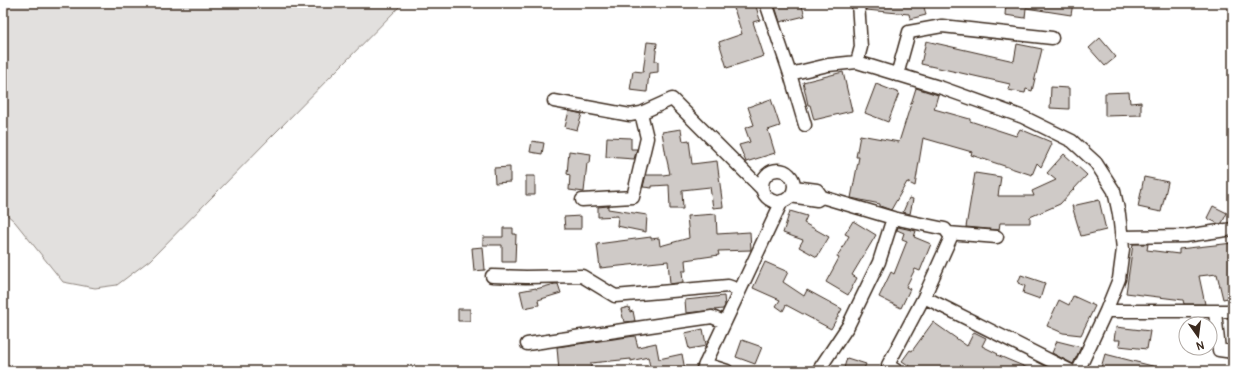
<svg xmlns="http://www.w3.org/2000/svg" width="1236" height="374" viewBox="0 0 1236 374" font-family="Pangolin,sans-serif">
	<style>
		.green { fill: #e2e0de; stroke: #8e857e }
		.building { fill: #cfcac7; stroke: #3b2a1e }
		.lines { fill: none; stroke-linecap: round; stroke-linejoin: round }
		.street-casing { stroke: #3b2a1e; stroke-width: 15 }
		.street { stroke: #fff; stroke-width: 12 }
	</style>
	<rect width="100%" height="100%" fill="#fff"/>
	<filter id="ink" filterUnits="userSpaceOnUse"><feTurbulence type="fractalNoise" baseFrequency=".025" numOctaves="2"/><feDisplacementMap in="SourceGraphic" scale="8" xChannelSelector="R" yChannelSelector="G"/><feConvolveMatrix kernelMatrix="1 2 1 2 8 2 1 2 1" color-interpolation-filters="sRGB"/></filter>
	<g filter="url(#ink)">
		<path class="green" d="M3,3H403L150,260L117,285L95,288L63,282L15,222L3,211Z"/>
		<path class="building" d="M738,3H755L760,20L753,22L764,56L727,68L719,42L742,34L733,5Z
			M774,3H801L805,16L780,22Z
			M866,3H923L926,15L910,19L909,14L866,10Z
			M1006,3H1073L1071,15L1026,8L1025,18L1005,15Z
			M1100,38L1116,57L1105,66L1089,48Z
			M926,41L1014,61L1017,44L1042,49L1032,91L1026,89L1025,93L1008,90L1010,84L921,64Z
			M647,42L657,43L655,61H658V72L649,73L647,92L630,90L633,71L643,72Z
			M843,72L852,111L814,120L810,105H808L803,82Z
			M876,84L899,93L888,122L865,113Z
			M1051,87L1069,88V109L1050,108Z
			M916,88L938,95L934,109L970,119V121L1016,136L1020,129L1051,142L1052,144L1041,167L1037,163L1032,175L971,155L972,152L923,138L915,186L907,182L891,210L880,206V204L851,198L859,157H856L860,135L899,142Z
			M1129,92L1130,103L1141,102V115L1105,116V93Z
			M771,99L780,126L768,130L775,153L746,162L739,145L750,142L745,128L754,125L748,107Z
			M569,111L582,114L577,130L565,127Z
			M681,129L683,141L689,140L692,164L717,161L723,207L713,208L710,187L682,190L683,209H670L669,185L652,186V188L643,187L646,175H663L670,174L666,156L662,132Z
			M607,137L631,138V149H637L634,159L606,157Z
			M532,141L544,143L542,154L530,152Z
			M569,151L591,154L590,163H587L584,192L569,190L570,175L567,174Z
			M1064,154L1087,175L1060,204L1030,217V223H1000L999,230L966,227L975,173L1001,177L998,196H1034L1032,191L1056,180L1047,173Z
			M510,167V182L495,183L494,168Z
			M526,176H535V195H526Z
			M1144,177L1168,182L1161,212L1138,207Z
			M909,198L913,199L910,214L903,212Z
			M1099,200L1106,230L1081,236L1072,206Z
			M608,206V209L647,215L646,232L617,226L618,216L598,217V207Z
			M1213,206L1227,213L1222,223L1219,224L1207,218Z
			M790,211L807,216L804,223L829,237L817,257L799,247L803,240L783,233Z
			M716,214L717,234L750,232L751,250L718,251L719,255L685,260L686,271H682L683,282L670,284L668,261L600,268L597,244L651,237V239L659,238L660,246L689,238L687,216Z
			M581,216V229H565L564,217Z
			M853,221L876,235L852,275L857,278L848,295L826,282L839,258L837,257L849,236L845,234Z
			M898,227L916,231L914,237L931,244L920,271L915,269L906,287L910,289L901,308L879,297L891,272L894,274L907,241L902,239L904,233L897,230Z
			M503,228H513V234H516L515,262H502V245H483V237H503Z
			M1233,243V297L1223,299L1217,274L1199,276L1205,304H1184L1183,300L1126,293L1133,244H1148L1147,250L1179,254V249Z
			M483,247L485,270L474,271L472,248Z
			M765,262L788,272L783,282L804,296L807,290L842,309L831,329L786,305L783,311L776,306L780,300L753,288Z
			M1021,275L1045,283L1040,299L1023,293L1025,286L1018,283Z
			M555,284H558L561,293L538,300L539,305L524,308L520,291L536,288V289Z
			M724,296L725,306L723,309L686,313L685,300Z
			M1073,296L1095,306L1081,335L1063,333L1047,326L1059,300L1069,305Z
			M629,307L630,312L633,311L635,321L624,322L621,309Z
			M458,309H470V321H458Z
			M933,322L967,346L974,332L986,338L982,346L998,354L997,355L1035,371H917L902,361L910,350L912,351Z
			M1116,327L1150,331L1147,349L1119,346L1120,340H1114Z
			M703,329L706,344V346L689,349L685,333Z
			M635,336L638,347L656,343L659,359L682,354L685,370L651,371L648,357L631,361V359L591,363V368L559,371L557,347Z
			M742,340L762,347L755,364L736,357Z
			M1057,341L1081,347L1073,364L1052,353Z
			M1105,354L1160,368L1159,371H1100Z
			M847,358L866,364L863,371H843Z"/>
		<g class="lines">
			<defs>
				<path id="street" d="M766,3L790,74L805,125
					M857,62L861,47L858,3
					M790,74L828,65L857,62L942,88L1023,117L1072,141L1096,163L1114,191L1119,214L1123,249L1119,279L1106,311L1078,371
					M897,75L909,32L942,26L1052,38
					M554,101L630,115L641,113L672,99L762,189
					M762 186a16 16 0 1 1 32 0a16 16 0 1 1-32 0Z
					M794,187L817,190L822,197L893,218L945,229L951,237L924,297L1071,371
					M790,196L817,200L822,197
					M582,200L633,197L647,138L641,113
					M948,233L997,237
					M1122,237L1185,236L1233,229
					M492,276L526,277L582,276L615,296L728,286L739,290
					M1106,311H1233
					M1215,312L1219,350L1233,352
					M527,344L712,317L724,322
					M705,364L727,371
					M702,371L782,201
					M818,371L848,326L879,262L893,218
					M897,371L888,365L924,297"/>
			</defs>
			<use href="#street" class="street-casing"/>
			<use href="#street" class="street"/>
		</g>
	</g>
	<rect width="1236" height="374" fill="none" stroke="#fff" stroke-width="16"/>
	<rect x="8" y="8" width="1220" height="358" fill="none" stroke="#3b2a1e" stroke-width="1.5" filter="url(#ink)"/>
	<g transform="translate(1198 336) rotate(166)"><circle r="19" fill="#ffffff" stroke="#b1aaa5"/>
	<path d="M0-3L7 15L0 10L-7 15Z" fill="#3b2a1e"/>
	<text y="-6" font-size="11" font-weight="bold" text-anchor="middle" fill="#3b2a1e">N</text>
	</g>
</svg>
